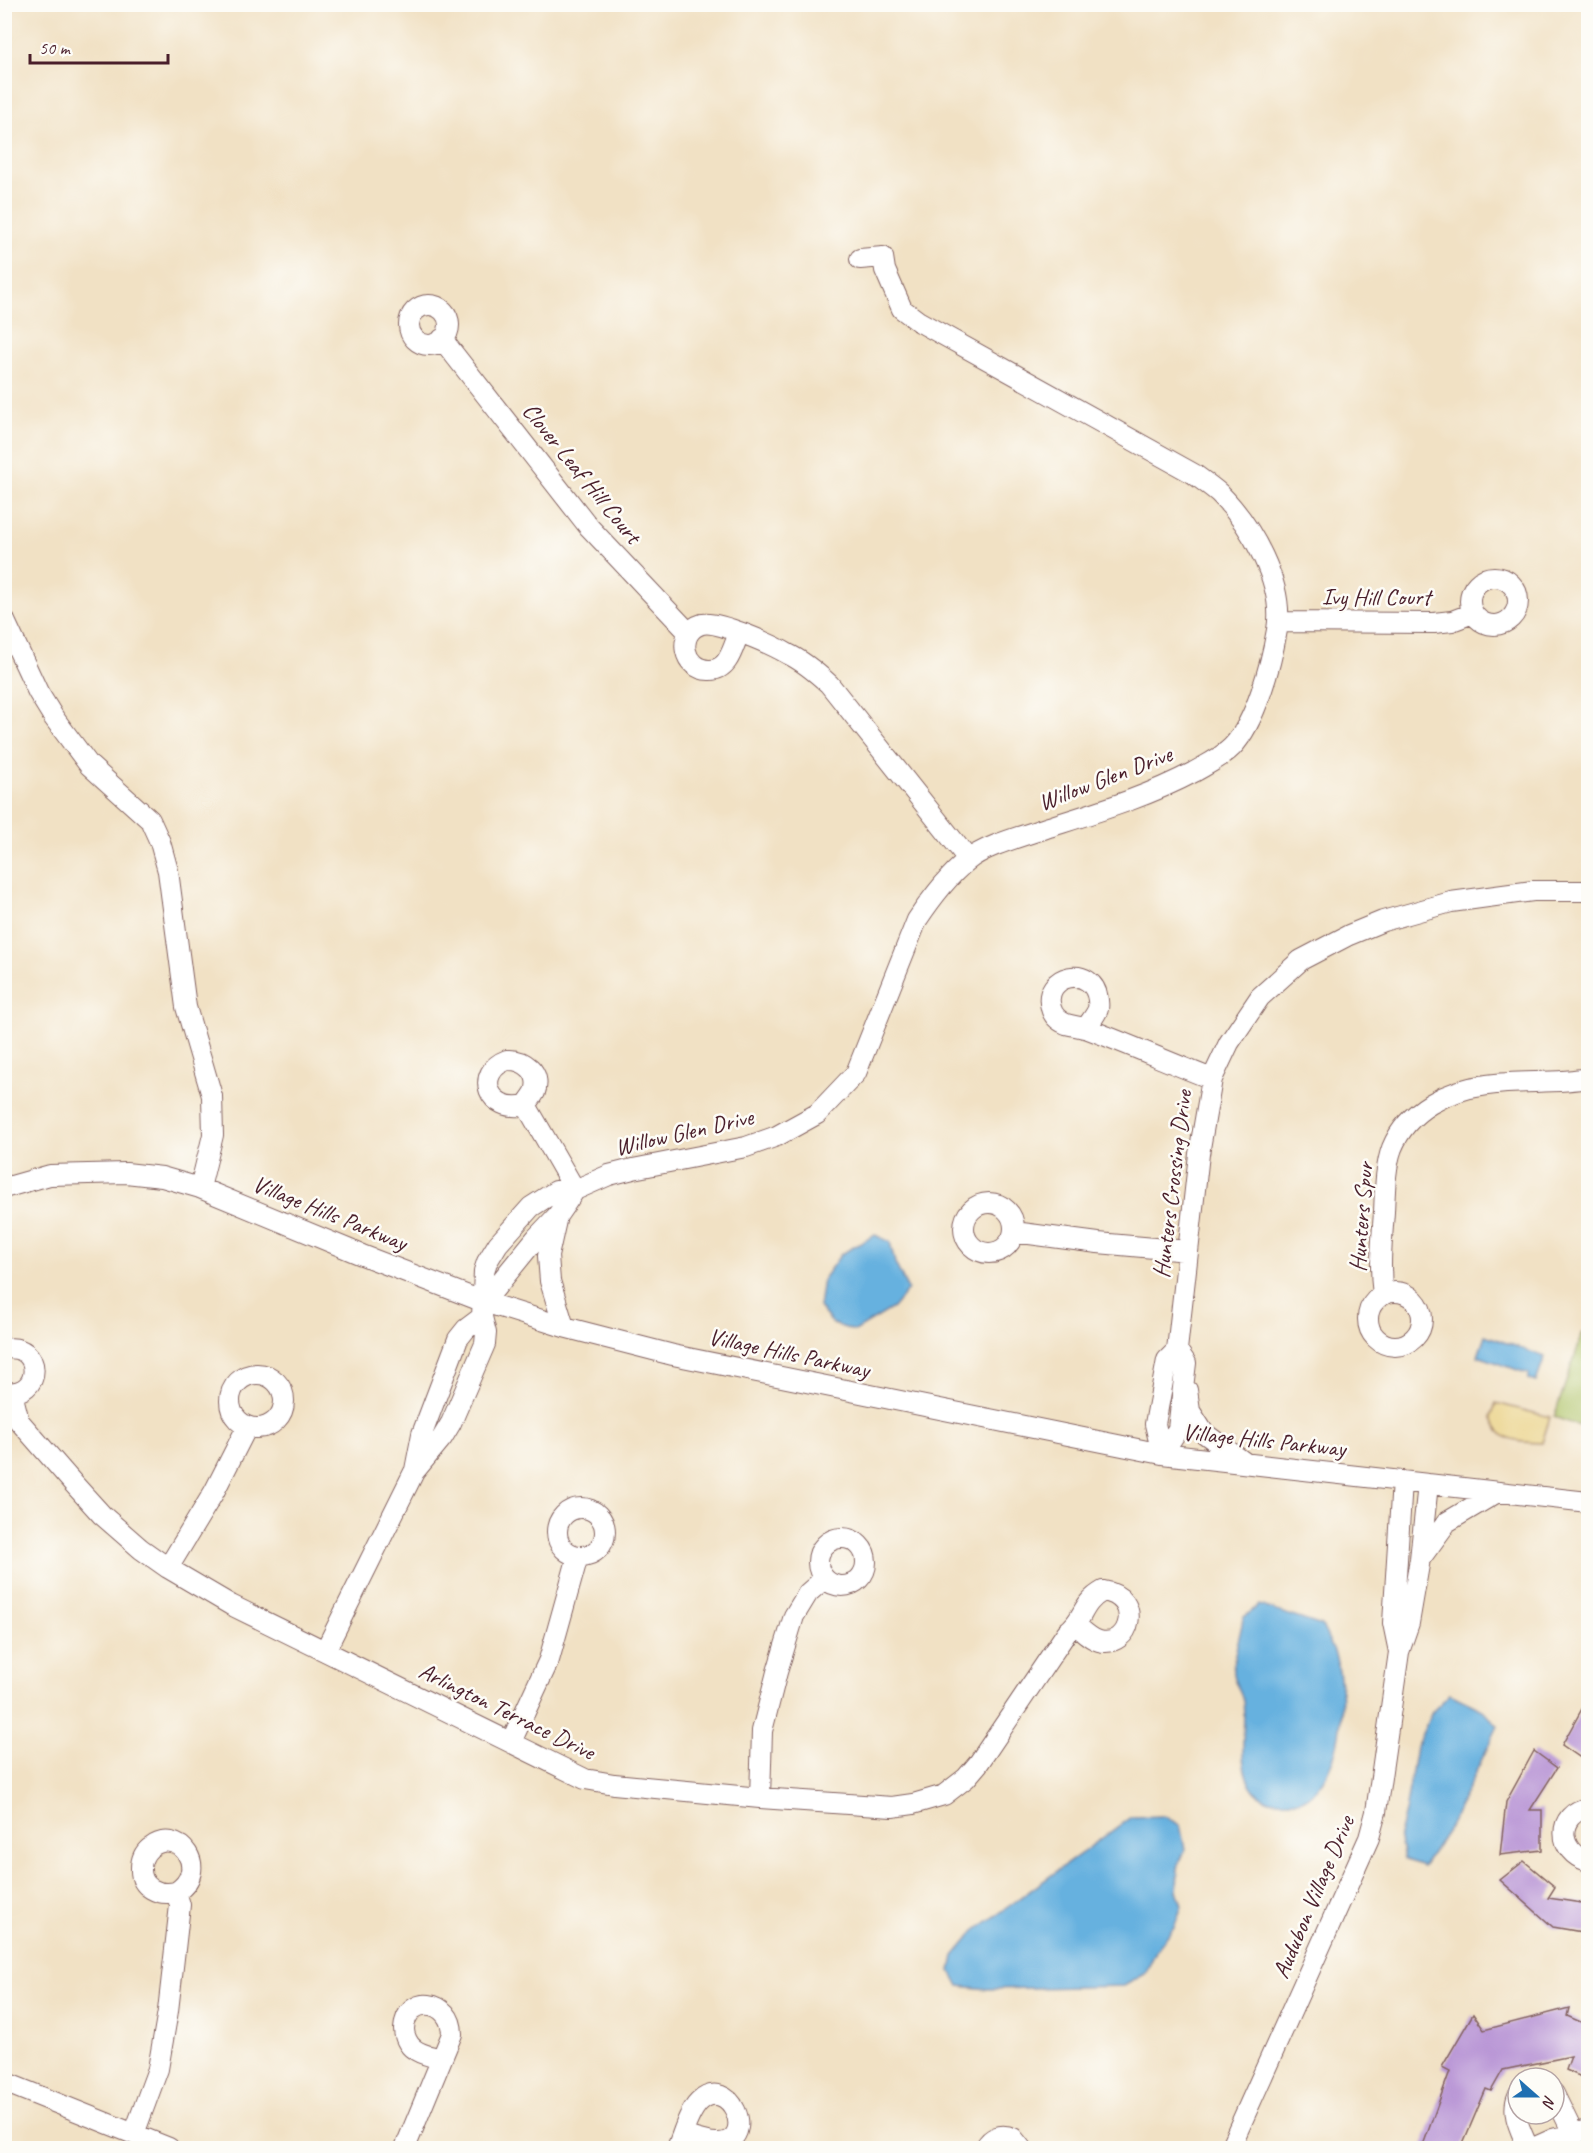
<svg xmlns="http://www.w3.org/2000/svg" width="1593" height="2153" viewBox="0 0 1593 2153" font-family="Caveat,sans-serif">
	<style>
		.green { fill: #aec367; stroke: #7c7149; stroke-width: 1.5 }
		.sand { fill: #eeda9e; stroke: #9c7c64; stroke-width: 1.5 }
		.water { fill: #66b1df; stroke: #586885; stroke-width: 1.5 }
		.building { fill: #b894d5 }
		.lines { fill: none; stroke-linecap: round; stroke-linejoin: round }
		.minor-casing { stroke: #846361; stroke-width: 22 }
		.minor { stroke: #fff; stroke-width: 20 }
		.labels { text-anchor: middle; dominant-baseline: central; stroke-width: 5; stroke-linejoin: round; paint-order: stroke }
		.street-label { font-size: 24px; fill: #4a1f2b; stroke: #fdfcf7 }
	</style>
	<rect width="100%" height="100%" fill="#fdfcf7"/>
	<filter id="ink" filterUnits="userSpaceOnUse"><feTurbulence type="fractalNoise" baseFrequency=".0167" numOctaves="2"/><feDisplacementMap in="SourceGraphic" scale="12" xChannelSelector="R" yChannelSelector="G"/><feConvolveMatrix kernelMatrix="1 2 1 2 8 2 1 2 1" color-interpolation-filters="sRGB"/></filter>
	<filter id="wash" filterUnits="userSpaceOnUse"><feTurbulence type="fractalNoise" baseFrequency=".008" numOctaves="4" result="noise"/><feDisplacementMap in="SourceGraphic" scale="24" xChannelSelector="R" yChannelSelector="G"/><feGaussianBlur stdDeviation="1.35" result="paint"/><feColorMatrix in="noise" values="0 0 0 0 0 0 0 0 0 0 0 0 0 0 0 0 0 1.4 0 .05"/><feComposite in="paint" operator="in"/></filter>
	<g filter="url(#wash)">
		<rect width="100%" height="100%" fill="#f1e1c4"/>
		<path class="green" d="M1583,1332L1588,1334V1429L1554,1417Z"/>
		<path class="sand" d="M1496,1403L1550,1417L1542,1443C1516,1442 1502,1444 1491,1417Z"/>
		<path class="water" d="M875,1235L890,1242L895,1263L908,1290L893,1308L855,1331L833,1324L819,1307L823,1279L841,1254Z
			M1485,1335L1545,1357L1536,1382L1528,1379L1529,1374L1478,1356Z
			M1259,1605L1322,1626C1327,1636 1332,1646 1335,1655C1348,1696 1344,1774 1304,1799C1300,1802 1292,1801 1287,1801C1274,1802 1262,1800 1254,1790C1235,1766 1247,1728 1243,1701C1241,1687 1231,1683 1233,1667C1234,1652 1241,1634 1243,1618Z
			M1450,1694L1483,1710L1498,1726L1448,1829L1423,1866L1404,1859L1399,1835L1405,1812L1416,1747L1432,1712Z
			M1164,1816L1180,1825L1185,1849L1178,1868L1177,1890L1182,1906L1174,1927L1157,1949L1145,1974L1124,1986L988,1989L959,1986L951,1971L954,1956L975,1931L1131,1817Z"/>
		<g id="blocks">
			<path class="building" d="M1588,1698V1763L1562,1745Z
				M1534,1751L1557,1768L1530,1810H1542V1850L1500,1855L1506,1802Z
				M1524,1861L1555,1887L1548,1898L1588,1904V1933L1553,1927L1500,1880Z
				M1569,2008L1567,2016L1583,2023L1586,2013H1588V2080L1566,2070L1571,2056L1503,2070L1491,2091L1486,2089L1461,2148H1422L1450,2071L1442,2067L1473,2014L1484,2030Z"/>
		</g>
	</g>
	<g filter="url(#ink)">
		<use href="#blocks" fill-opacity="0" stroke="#846361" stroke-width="1.5"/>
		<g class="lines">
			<defs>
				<path id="minor" d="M409 325a20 20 0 1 1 40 0a20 20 0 1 1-40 0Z
					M442,339L589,527L689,633
					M1470 601a24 24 0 1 1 48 0a24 24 0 1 1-48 0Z
					M4,619L38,692L54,718L89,765L150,820L160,842L168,871L186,1007L212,1096L213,1135L200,1188
					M1278,622L1434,623L1452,621L1473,613
					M739,633C733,647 729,670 710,670C683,671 675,632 702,624C717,620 773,645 788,654C803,661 817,673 829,684L968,859
					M1086,1028C1089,1023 1096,1015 1098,1009C1099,1007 1098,1002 1098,1000C1094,963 1041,974 1051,1008C1053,1016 1059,1021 1066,1024C1074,1026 1081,1027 1088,1029C1130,1045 1171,1063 1212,1079
					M507,1060C524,1059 542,1072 535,1092C533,1096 529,1101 526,1105C487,1114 474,1072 507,1060Z
					M4,1188L50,1175L126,1173L162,1177L200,1188L362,1255L484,1302L564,1327L673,1355L1162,1454L1588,1502
					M964 1228a25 25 0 1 1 50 0a25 25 0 1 1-50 0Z
					M557,1216L548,1256L550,1281L564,1327
					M1014,1232L1098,1243L1188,1251
					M1368 1319a27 27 0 1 1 54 0a27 27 0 1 1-54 0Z
					M1383,1295C1379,1267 1382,1240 1384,1212C1385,1192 1385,1167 1392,1148C1408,1109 1448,1090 1487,1085C1521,1080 1555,1084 1588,1078
					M484,1302L537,1237L557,1216L575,1190L609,1175L633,1169L746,1147L777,1136L817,1114L856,1073L917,920C931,899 947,877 967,861C984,846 1023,836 1046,828C1096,812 1147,797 1194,772C1206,765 1221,758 1232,747C1256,722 1271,664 1277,630C1285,584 1251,525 1219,493C1211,486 1202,480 1194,474L918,321L902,309L885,270L883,257L860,259
					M4,1349C43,1341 44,1399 4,1392
					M230 1401a27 27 0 1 1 54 0a27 27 0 1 1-54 0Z
					M1187,1390L1190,1411L1204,1433L1244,1462
					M12,1393L19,1421L73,1483L102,1515L141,1549L168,1568L231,1605L585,1779L614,1784L760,1798L892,1807L913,1804L944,1795L966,1778L978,1764L1067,1632C1085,1619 1080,1604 1103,1591C1144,1597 1131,1649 1099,1641C1091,1639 1083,1631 1076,1625
					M1162,1454L1178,1429L1186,1363L1177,1350L1199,1154L1212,1079L1229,1043L1260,997L1301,960L1349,935L1383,921L1451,902L1533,891H1588
					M1162,1454L1155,1424L1167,1360L1177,1350
					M415,1470L422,1434L458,1339L466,1329L482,1317
					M557 1532a24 24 0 1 1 48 0a24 24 0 1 1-48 0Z
					M818 1562a24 24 0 1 1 48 0a24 24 0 1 1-48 0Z
					M1420,1559L1447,1522L1496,1493
					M168,1568L214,1492L247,1427
					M325,1651L414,1472L442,1438L451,1423L485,1344L486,1333L482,1317L484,1271L487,1262L498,1244L531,1207L556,1191L575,1190L526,1105
					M1399,1652L1393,1623L1402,1481
					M511,1742L549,1660L578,1556
					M760,1798L762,1731L777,1672L794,1616L808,1593L824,1579
					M1588,1808C1556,1813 1557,1853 1588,1861
					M4,2082L169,2148
					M1554,2094L1573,2133
					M1518,2096C1510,2114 1522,2132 1528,2148
					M134,2134L158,2069L168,2011L180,1905L176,1892C211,1870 179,1825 150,1848C144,1853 141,1860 141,1868C140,1888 159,1896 176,1892
					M405,2148L452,2034C452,1999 406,1993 404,2029C404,2036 408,2045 414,2049C421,2055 432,2056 441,2059
					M677,2148C683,2134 688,2113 699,2102C729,2073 759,2140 719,2143C707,2144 693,2138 682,2135
					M985,2148C991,2137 1001,2133 1013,2138L1021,2148
					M1230,2148L1369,1838L1376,1812L1399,1652L1409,1623L1420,1559L1428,1484
					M1533,2148L1553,2139L1588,2130"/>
			</defs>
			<use href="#minor" class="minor-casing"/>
			<use href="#minor" class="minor"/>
		</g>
	</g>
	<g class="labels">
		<g class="street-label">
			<text transform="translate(582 473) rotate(51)">Clover Leaf Hill Court</text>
			<text x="1376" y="597">Ivy Hill Court</text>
			<text transform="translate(1105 778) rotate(-21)">Willow Glen Drive</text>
			<text transform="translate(684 1132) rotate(-13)">Willow Glen Drive</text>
			<text transform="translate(1172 1184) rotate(-83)">Hunters Crossing Drive</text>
			<text transform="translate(330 1213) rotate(22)">Village Hills Parkway</text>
			<text transform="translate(1361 1217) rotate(-86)">Hunters Spur</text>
			<text transform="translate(789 1353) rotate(12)">Village Hills Parkway</text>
			<text transform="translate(1264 1440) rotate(6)">Village Hills Parkway</text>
			<text transform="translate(507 1711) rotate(26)">Arlington Terrace Drive</text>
			<text transform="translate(1313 1897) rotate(-67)">Audubon Village Drive</text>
		</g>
	</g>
	<rect width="1593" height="2153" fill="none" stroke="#fdfcf7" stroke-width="24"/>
	<g transform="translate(1536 2096) rotate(111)"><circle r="28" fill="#fdfcf7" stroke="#b5a4a5" stroke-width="1.5"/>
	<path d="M0-4.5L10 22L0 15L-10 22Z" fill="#1f6fb2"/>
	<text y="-9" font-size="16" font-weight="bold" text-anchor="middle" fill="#4a1f2b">N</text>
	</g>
	<path d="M30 54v9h138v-9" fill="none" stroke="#4a1f2b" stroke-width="3"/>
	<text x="39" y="54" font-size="18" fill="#4a1f2b" stroke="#fdfcf7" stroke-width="4.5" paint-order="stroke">50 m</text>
</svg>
